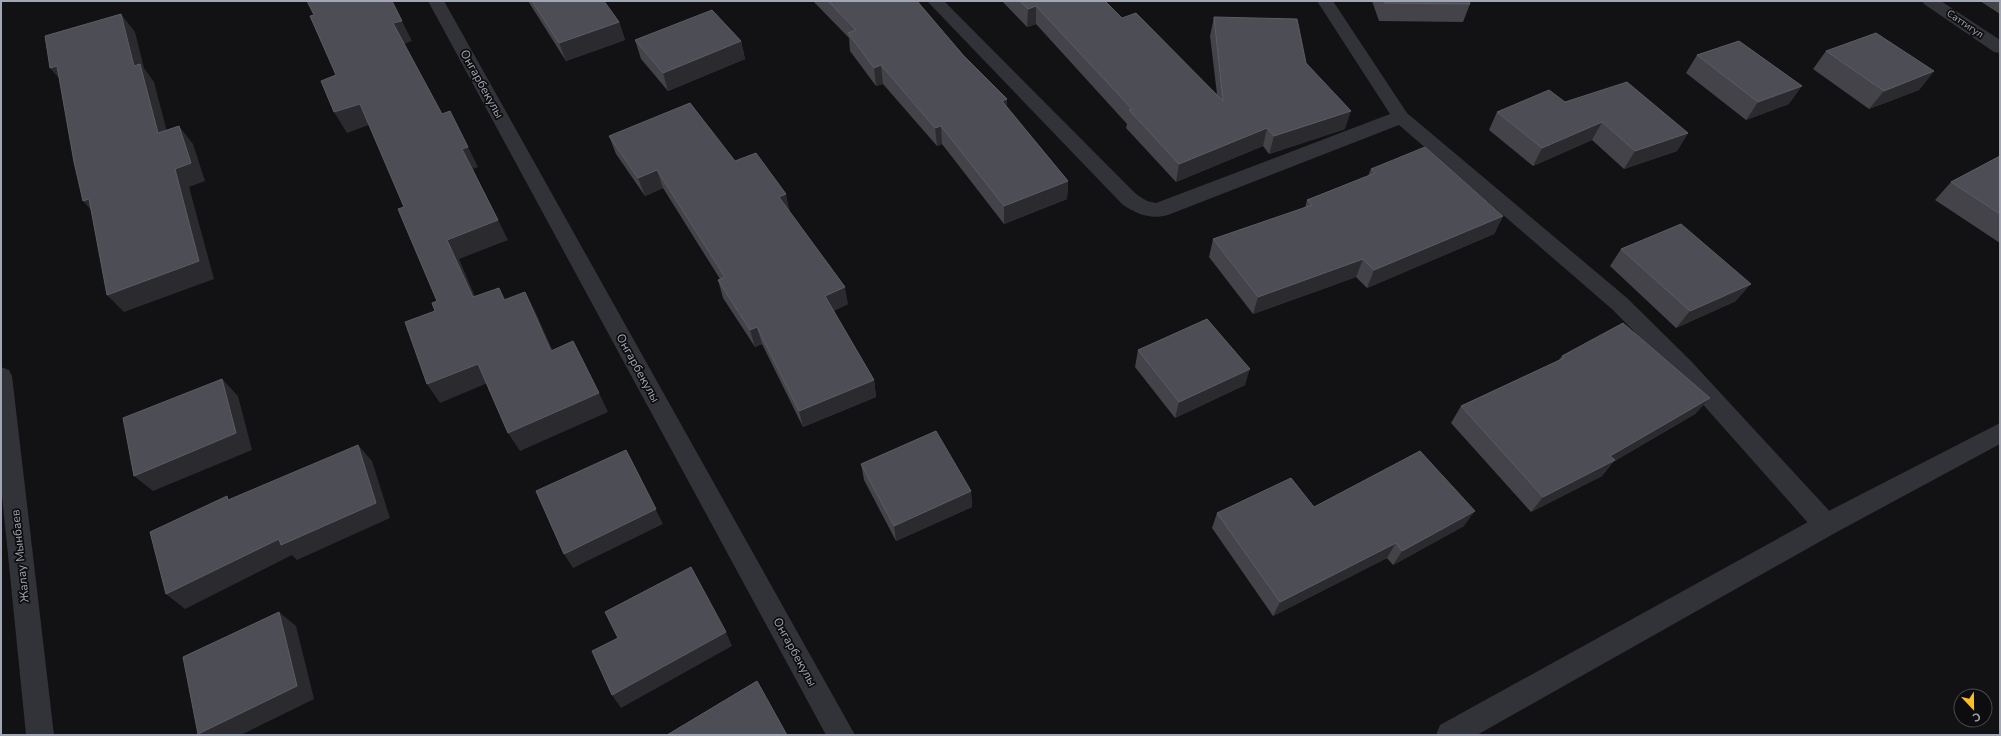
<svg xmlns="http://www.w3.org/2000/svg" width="2001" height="736" viewBox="0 0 2001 736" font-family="'Nunito Sans',sans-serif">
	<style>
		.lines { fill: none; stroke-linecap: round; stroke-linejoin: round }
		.minor { fill: #323338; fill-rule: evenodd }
		.tertiary { fill: #323338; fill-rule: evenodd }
		.wall { fill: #434349 }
		.shaded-wall { fill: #2b2b2f }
		.building { fill: #4d4e55; stroke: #5b5c64 }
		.labels { text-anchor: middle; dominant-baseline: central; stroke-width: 3.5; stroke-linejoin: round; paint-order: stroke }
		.far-street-label { font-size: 10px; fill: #a2a7b5; stroke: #0d0c0e }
		.street-label { font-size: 12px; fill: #a2a7b5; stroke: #0d0c0e }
	</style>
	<rect width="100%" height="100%" fill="#121113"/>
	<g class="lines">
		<path class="minor" d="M428,1H444L855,735H826Z
			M927,1H944L1136,194L1147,201L1156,203L1390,114L1317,1H1333L1407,113L1627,298L1691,361L1835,517L1838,525L1835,533L1826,536L1817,533L1675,373L1613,310L1399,125L1168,215C1151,220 1136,214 1122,204Z
			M1922,1H1941L2000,40V53L1994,52L1924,4Z
			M1,367L9,370L12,376L54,735H26L1,485Z"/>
		<path class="tertiary" d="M2000,423V444L1835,533L1477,735H1436L1440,725L1817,517Z"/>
	</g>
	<path class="wall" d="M528,1H604L619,22L625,40L566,61Z
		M813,1H917L963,55L1007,99V107L1068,181L1067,199L1004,224L942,144L937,146L883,84L876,86L850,51L849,38Z
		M1002,1H1105L1122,18L1217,94L1210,36L1214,17L1306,63L1345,129L1269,154L1263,146L1176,182L1126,128L1127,124L1036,24L1027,27Z
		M1372,1H1469L1470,4L1463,22L1379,21Z
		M1980,1H2000V14Z
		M635,40L741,41L745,59L668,91L641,59Z
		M1826,51L1934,71L1919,90L1869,109L1813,69Z
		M1697,55L1789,104L1746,120L1686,73Z
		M1565,102L1688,133L1677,151L1624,169L1592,140L1533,166L1489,130L1497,112Z
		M609,136L735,161L790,212L848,304L833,311L874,380L876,397L803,427L762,344L755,347L723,298L718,280L720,279L663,188L645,196L616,154Z
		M2000,156V243L1935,200L1951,182Z
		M1371,169L1503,216L1494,234L1367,288L1356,277L1253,314L1209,257L1213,239L1305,208L1307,200L1368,176Z
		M1621,249L1736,301L1676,328L1610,266Z
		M1138,350L1245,385L1175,418L1135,367Z
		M1562,356L1710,398L1695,414L1613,462L1602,476L1531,512L1451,423L1461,406L1558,361Z
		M861,464L971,491L972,507L896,541L864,480Z
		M1314,507L1464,526L1393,565L1387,558L1273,616L1212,528L1217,513Z"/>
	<path class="shaded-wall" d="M1036,6V24L1027,27L1028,9Z
		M121,14L135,32L144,68L154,82L172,151L158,133L134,66Z
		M402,21L412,41L404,44L393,23Z
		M619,22L625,40L566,61L559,43Z
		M741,41L745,59L668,91L663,73Z
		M881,65L883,84L876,86L874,68Z
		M57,66L66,86L50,68Z
		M1934,71L1919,90L1869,109L1884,91Z
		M1802,86L1789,104L1746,120L1758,102Z
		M1007,99V117L1002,101Z
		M360,104L371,124L347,133L334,112Z
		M450,111L478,167L473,169L508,240L459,259L484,317L473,297L447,240Z
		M1351,111L1345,129L1269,154L1274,136Z
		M1602,122L1592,140L1533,166L1542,148Z
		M179,126L193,144L205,181L189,187L214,279L124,312L107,295L175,169Z
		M941,126L942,144L937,146L935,128Z
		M1267,128L1263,146L1176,182L1179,164Z
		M1688,133L1677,151L1624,169L1635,151Z
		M657,170L663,188L645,196L638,178Z
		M1068,181L1067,199L1004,224V206Z
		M786,194L790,212L779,197Z
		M89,199L99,219L83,201Z
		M1503,216L1494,234L1367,288L1374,270Z
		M1363,259L1356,277L1253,314L1258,297Z
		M1751,284L1736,301L1676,328L1690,311Z
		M845,287L848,304L828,313L825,296Z
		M499,288L510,307L504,300Z
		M525,292L535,311L561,369L551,351Z
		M757,327L762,344L755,347L750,330Z
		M478,364L490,382L440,403L427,384Z
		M1250,369L1245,385L1175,418L1179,402Z
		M222,379L238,396L252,450L153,491L134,476Z
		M874,380L876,397L803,427L799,411Z
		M599,393L608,412L520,451L508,433Z
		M1710,398L1695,414L1613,462L1602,476L1531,512L1543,497L1610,456Z
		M358,445L372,461L390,518L297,560L292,555L185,609L166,594Z
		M626,450L663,524L573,568L564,554Z
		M971,491L972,507L896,541L894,526Z
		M1475,511L1464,526L1393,565L1402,551Z
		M1396,543L1387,558L1273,616L1280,602Z
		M279,612L296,626L314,699L241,735L198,734Z
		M726,632L732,646L621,708L612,695Z"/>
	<path class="building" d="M307,1H392L402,21L393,23L442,114L450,111L468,147L462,149L498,220L447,240L473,297L499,288L504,300L525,292L551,351L573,341L599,393L508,433L478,364L427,384L405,322L435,311L432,303L437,301L398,209L404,207L360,104L334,112L321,81L336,75L310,16L314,15Z
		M532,1H604L619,22L559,43Z
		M828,1H917L963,55L1007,99L1002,101L1068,181L1004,206L941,126L935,128L881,65L874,68L848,33L856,30Z
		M1020,1H1105L1122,18L1136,13L1223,101L1214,17L1297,19L1306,63L1351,111L1274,136L1267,128L1179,164L1129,110L1132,109L1036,6L1028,9Z
		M1384,1H1469L1470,4L1384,3Z
		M712,10L741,41L663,73L635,40Z
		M121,14L134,66L140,64L158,133L179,126L191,163L175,169L199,261L107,295L89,199L83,201L74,162L57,66L50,68L45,36Z
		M1876,33L1934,71L1884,91L1826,51Z
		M1739,41L1802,86L1758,102L1697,55Z
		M1627,82L1688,133L1635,151L1602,122L1542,148L1497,112L1549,90L1565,102Z
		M690,103L735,161L756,153L786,194L779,197L845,287L825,296L874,380L799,411L757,327L750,330L718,280L725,277L657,170L638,178L609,136Z
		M1425,147L1503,216L1374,270L1363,259L1258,297L1213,239L1312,205L1307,200L1375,173L1371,169Z
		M2000,156V214L1951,182Z
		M1681,224L1751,284L1690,311L1621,249Z
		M1207,319L1250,369L1179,402L1138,350Z
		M1623,323L1710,398L1610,456L1615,460L1543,497L1461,406L1564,358L1562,356Z
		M222,379L236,433L134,476L123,418Z
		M936,431L971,491L894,526L861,464Z
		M358,445L376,503L281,545L279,539L166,594L150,532L227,496L228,500Z
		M626,450L656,509L564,554L536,491Z
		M1420,451L1475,511L1402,551L1396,543L1280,602L1217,513L1291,478L1314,507Z
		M691,567L726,632L612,695L592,651L618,638L605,612Z
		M279,612L297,686L198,734L183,657Z
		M757,681L787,735H667Z"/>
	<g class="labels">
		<g class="far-street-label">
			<text transform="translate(1965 24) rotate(34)">Саттигул</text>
		</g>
		<g class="street-label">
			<text transform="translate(482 84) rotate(61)">Онгарбекулы</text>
			<text transform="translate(638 368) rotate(61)">Онгарбекулы</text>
			<text transform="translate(20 556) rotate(-96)">Жалау Мынбаев</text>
			<text transform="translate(795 652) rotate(61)">Онгарбекулы</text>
		</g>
	</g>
	<rect width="2001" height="736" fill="none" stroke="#a2a7b5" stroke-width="4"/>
	<g transform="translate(1973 708) rotate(158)"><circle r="19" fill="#0d0c0e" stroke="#494a51"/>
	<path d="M0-3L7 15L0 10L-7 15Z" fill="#fdbf20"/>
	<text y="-6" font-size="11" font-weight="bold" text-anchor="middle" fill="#a2a7b5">С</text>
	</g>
</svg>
